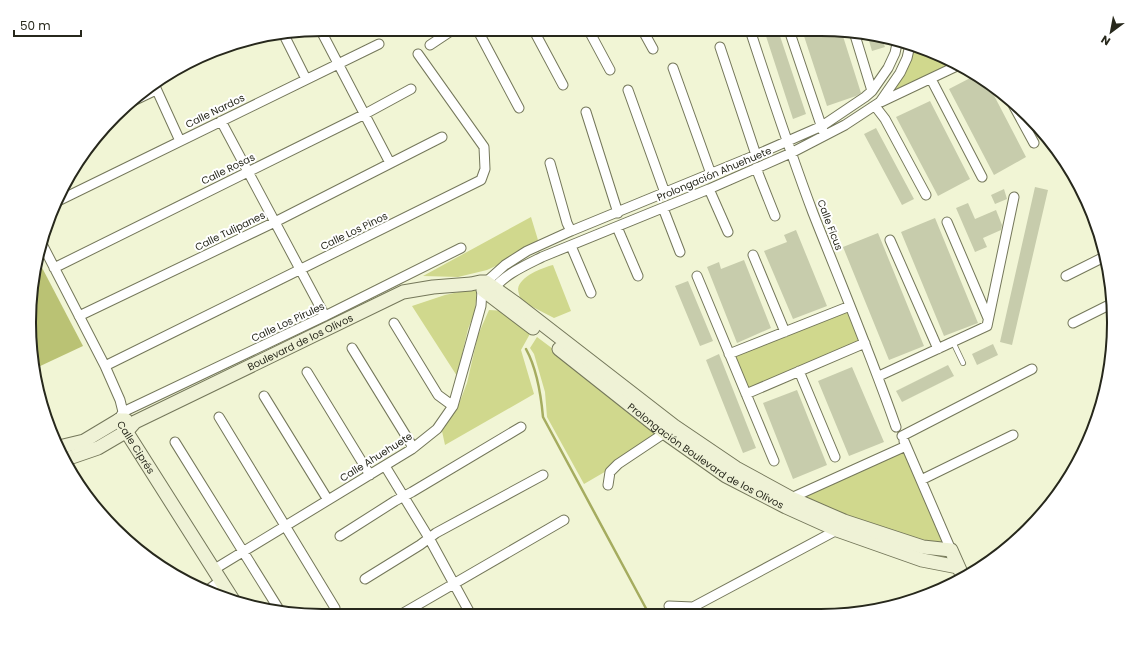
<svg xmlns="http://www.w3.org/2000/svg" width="1143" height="645" viewBox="0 0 1143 645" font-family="Poppins,sans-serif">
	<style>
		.green { fill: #d0d88d }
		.forest { fill: #bac274 }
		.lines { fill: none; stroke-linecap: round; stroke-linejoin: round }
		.stream { stroke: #a5ac5f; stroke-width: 2.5 }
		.building { fill: #c7ccac }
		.lane-casing { stroke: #74775a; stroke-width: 6 }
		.street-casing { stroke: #74775a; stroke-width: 11 }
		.secondary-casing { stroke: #74775a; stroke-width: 15 }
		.lane { stroke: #fff; stroke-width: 4.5 }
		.street { stroke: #fff; stroke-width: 9 }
		.secondary { stroke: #eff2d6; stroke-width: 13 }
		.labels { text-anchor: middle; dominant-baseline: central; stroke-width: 4; stroke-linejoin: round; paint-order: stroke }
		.street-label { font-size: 10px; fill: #27281c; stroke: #fff }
		.rim { fill: none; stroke: #27281c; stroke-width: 2 }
	</style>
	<rect width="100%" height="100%" fill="#f1f5d5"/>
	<path class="green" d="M913,46L952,62L892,95L910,61Z
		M531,217L538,240L500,264L487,270L458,277L423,276Z
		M553,265L571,311L554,318L521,301C520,297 518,292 518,289C520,276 542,268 553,265Z
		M477,288L475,312L468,329L457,376L412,306L445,295Z
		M847,308L861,344L746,394L730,354Z
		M489,310L506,311L531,332L521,350L534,394L445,445L442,431L457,409L467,383L478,335Z
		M537,337L668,435L584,484L547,417L545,392L534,354L530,348Z
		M903,449L960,573L928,553L791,498Z"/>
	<path class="forest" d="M38,260L83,346L36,368L30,341Z"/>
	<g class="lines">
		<path class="stream" d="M526,349C537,369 541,395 543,417L649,614"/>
	</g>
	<path class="building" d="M764,30H778L806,114L793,119Z
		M802,30H841L861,93L856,96L827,106Z
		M867,34L881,37L885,47L872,51Z
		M976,75L987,82L1026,157L994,175L949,89Z
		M930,101L970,179L938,196L896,117Z
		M876,128L914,199L902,205L864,134Z
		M1042,132L1053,144L1057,150L1051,153L1040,133Z
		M1035,187L1048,190L1012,345L1000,342Z
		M1004,189L1007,199L995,204L991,195Z
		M968,203L975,219L996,210L1002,225L1001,230L983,238L987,247L975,252L956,208Z
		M935,218L978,323L944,336L901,232Z
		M796,230L827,306L793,319L764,251L787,242L784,235Z
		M878,233L924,346L889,360L843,247Z
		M744,260L771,328L737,343L707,267L719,262L721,269Z
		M688,281L713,341L700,346L675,286Z
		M993,344L998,355L977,365L972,354Z
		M719,354L756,448L743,453L706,360Z
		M948,365L954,376L902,402L896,391Z
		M852,367L884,442L849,456L818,381Z
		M797,390L827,465L793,479L763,403Z"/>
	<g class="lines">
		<defs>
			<path id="lane" d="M953,342L963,363"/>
			<path id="street" d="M320,29L390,163
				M477,29L519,108
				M533,29L563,85
				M588,29L610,70
				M642,29L653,49
				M750,30C770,91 790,152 813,213C841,284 871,355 896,427
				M789,30L823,131
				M854,32L872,91
				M284,35L306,79
				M430,45L454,29
				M720,47L756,155
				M673,68L711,174
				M931,79L982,177
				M154,84L180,141
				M628,90L665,193
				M1010,99L1034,143
				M133,101L156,90
				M881,102L959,65
				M875,106L885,119L926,195
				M586,112L618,213
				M221,121L325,316
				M550,163L567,223L571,231
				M756,168L775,216
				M709,189L728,232
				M60,200L379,44
				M663,208L680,252
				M947,222L988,318
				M617,227L638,276
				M890,240L938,349
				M41,242L105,366L120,400L123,412L120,417
				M571,246L591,293
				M753,255L785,332
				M54,268L365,114L411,89
				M697,276L774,461
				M1066,276L1106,256
				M491,292C503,275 524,266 542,257L709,189L791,153L845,125L880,102L900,73L907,58L910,45
				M79,316L275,222L442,137
				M394,323L438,395L453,406
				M1073,323L1113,303
				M352,348L411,444L412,449
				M729,354L850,306
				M105,366L481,180L485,169L484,147L418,54
				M799,371L835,457
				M307,372L370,475
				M879,376L987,326L1014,197
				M746,394L865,343
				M264,396L328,500
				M123,412L325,316L461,248
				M219,417L335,608
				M902,436L1032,369
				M904,441L951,550
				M175,442L280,611
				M385,466L429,538L471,615
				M921,480L1013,435
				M608,485L610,472L618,464L669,430
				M790,500L791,498L906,446
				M340,536L395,501L412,492L521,427
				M213,570L412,449L437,429L453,406L481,306L482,290L486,282L505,265L527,251L571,231L756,155L822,126L865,97L872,91L888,68L895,53L898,39
				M365,579L420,545L436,533L543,475
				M208,590L220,581
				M669,606L693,607L837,530L839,527
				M400,615L564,520"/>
			<g id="secondary">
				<path d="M483,290L533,328"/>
				<path id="s1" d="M559,349L665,433L726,476L786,507L837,530L922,560L958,567"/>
				<path id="s2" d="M119,420L233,600"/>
				<path d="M59,447L84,441L119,420H126"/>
				<path id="s3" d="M66,459L98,448L127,431L135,422L403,292L433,287L471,284L480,282H486L514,302L674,426L736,468L791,498L844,521L923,547L951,550L963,577"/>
			</g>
		</defs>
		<use href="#lane" class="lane-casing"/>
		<use href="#street" class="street-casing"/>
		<use href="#secondary" class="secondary-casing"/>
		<use href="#lane" class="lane"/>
		<use href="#street" class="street"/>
		<use href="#secondary" class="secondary"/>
	</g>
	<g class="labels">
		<g class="street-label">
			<text transform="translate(215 111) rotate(-26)">Calle Nardos</text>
			<text transform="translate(228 169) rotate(-26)">Calle Rosas</text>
			<text transform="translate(714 174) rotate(-23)">Prolongación Ahuehuete</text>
			<text transform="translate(830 225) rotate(69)">Calle Ficus</text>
			<text transform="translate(230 231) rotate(-26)">Calle Tulipanes</text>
			<text transform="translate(354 231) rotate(-26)">Calle Los Pinos</text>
			<text transform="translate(288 322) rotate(-25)">Calle Los Pirules</text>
			<text stroke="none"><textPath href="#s3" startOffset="263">Boulevard de los Olivos</textPath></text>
			<text stroke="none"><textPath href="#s2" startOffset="32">Calle Ciprés</textPath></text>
			<text stroke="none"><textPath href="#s1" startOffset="182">Prolongación Boulevard de los Olivos</textPath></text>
			<text transform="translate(376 457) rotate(-32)">Calle Ahuehuete</text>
		</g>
	</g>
	<path d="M0 0H1143V645H0ZM322 36H821A286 286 0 0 1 1107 322V323A286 286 0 0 1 821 609H322A286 286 0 0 1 36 323V322A286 286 0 0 1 322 36Z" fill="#fff" fill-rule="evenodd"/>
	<path class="rim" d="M322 36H821A286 286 0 0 1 1107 322V323A286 286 0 0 1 821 609H322A286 286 0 0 1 36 323V322A286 286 0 0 1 322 36Z"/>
	<g transform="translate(1111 32) rotate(212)" stroke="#ffffff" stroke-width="3" paint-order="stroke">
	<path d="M0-3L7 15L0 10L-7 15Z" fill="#27281c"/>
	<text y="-6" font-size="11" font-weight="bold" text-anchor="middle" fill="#27281c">N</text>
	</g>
	<path d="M14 30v6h67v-6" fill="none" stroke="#27281c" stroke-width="2"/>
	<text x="20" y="30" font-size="12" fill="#27281c" stroke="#ffffff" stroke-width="3" paint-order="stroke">50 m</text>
</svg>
